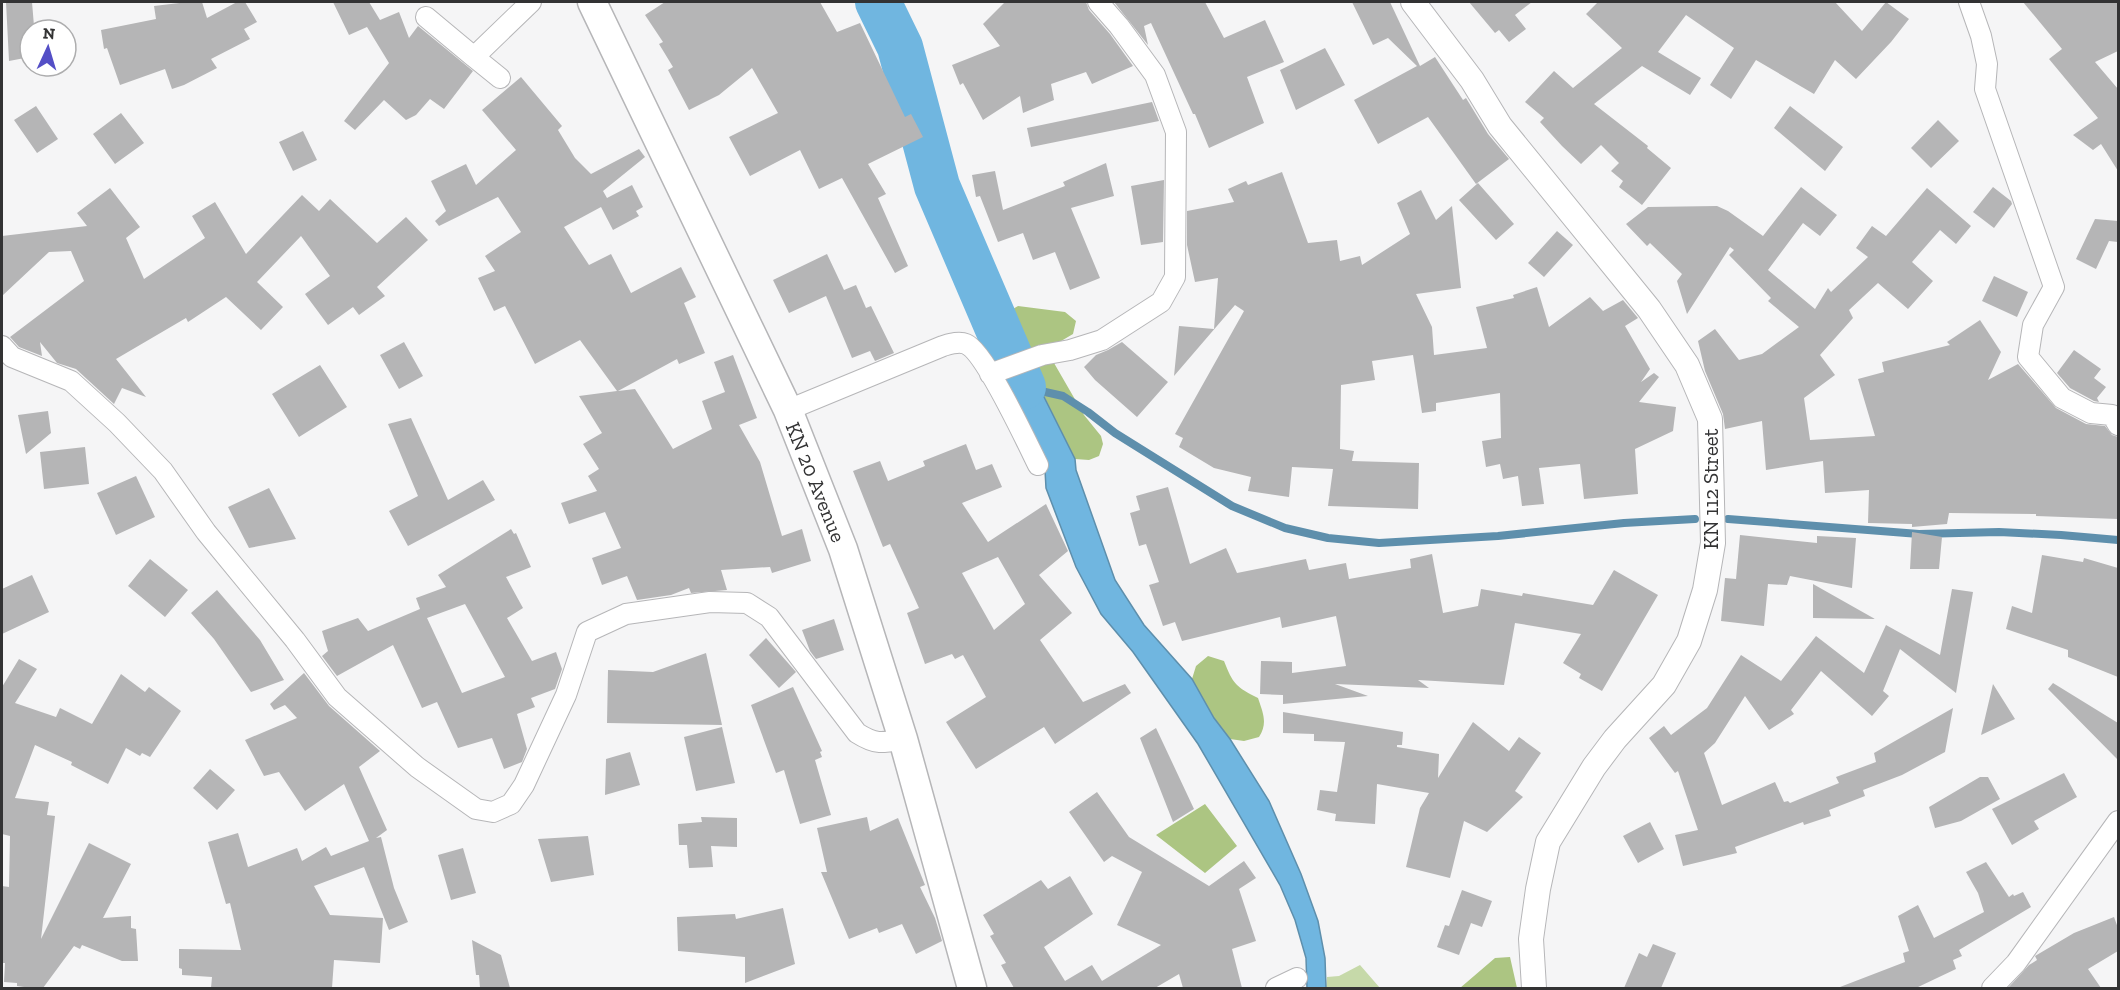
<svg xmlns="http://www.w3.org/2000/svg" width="2120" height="990" viewBox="0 0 2120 990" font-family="'Zilla Slab',serif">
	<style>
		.green { fill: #c6d9a9 }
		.forest { fill: #acc582 }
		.water { fill: #70b6e0; stroke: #5e8fac; stroke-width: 1.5 }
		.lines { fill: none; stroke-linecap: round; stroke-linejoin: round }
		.stream { stroke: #5e8fac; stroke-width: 8 }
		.river { stroke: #70b6e0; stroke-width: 46 }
		.building { fill: #b5b5b6; fill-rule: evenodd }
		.minor-casing { stroke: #b6b6b8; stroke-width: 22 }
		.tertiary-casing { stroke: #b6b6b8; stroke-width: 26 }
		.secondary-casing { stroke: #b6b6b8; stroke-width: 31 }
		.minor { stroke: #fff; stroke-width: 20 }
		.tertiary { stroke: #fff; stroke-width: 24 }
		.secondary { stroke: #fff; stroke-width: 28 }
		.labels { text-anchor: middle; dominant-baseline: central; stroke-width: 4.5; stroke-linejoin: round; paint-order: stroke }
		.street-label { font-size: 21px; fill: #333334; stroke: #fff }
	</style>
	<rect width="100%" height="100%" fill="#f5f5f6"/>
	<path class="green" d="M1360,965L1380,988H1326L1327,977L1339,976Z"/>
	<path class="forest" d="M1018,306L1065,312L1076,321L1073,334L1051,347L1025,354C1014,341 1006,330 1006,313Z
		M1043,362L1054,363L1084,415L1101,436L1103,444L1099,456L1089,460L1075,459L1033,374L1034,369Z
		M1208,656L1224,661C1233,684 1236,687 1258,698C1263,713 1268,723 1259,737L1244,741L1230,739L1214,718L1192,679L1196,666Z
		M1205,804L1237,846L1205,873L1156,835Z
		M1510,957L1517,988H1460L1495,958Z"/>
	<path class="water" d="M1023,387L1041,391L1075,459L1076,470L1115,580L1144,625L1192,679L1214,718L1230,739L1269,801L1301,874L1318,921L1325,958L1326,988H1307L1306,958L1295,920L1280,885L1198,744L1133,652L1101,614L1076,567L1046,488L1045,470L1031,433L1013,393Z"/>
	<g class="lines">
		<path class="stream" d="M1023,387L1063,396L1088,412L1115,433L1232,506L1285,528L1328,538L1379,543L1498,536L1624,523L1695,519
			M1728,519L1919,534L1999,532L2061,535L2118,540"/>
		<path class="river" d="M878,2L900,47L937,186L1023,387"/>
	</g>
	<path class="building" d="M6,2H32L34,26H30V57L9,61Z
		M188,2H202L207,18L237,2H245L257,22L244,29L250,39L211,59L217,68L184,85L172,89L165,69L120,85L107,48L104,49L101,30L156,19L154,6Z
		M333,2H369L380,20L399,12L409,38L418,26L473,71L444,109L430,99L416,115L406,120L384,100L355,130L344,121L389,63L367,27L349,35Z
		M665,2H820L837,32L860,23L905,117L911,114L923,137L868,164L886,194L878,198L908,266L895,273L842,178L819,189L800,150L750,176L729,137L778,113L752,68L719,95L689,110L668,70L673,67L659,44L663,42L645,15Z
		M1005,2H1086L1089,10L1110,34L1133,66L1092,84L1086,72L1051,84L1054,100L1023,113L1020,96L983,120L963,83L960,85L952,65L1000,46L983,24Z
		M1114,2H1205L1224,38L1265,20L1284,62L1247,77L1264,123L1209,148L1195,114H1193L1151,23L1144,26L1148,45Z
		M1352,2H1390L1420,66L1435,57L1463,100L1466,98L1488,134L1509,159L1476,184L1428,117L1378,144L1354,100L1417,66L1388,38L1373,45Z
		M1469,2H1532L1515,15L1526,29L1509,42L1499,30L1495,33Z
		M1598,2H1835L1862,31L1886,2L1909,19L1891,42L1856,79L1835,60L1814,94L1756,60L1731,99L1710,85L1734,48L1686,15L1658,52L1701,78L1690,95L1642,66L1594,104L1648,146L1647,148L1671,168L1642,205L1619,187L1623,181L1611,171L1619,163L1601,145L1581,164L1562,146L1540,122L1544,118L1525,102L1554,71L1573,88L1622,48L1586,14Z
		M2023,2H2118V51L2095,62L2118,89V171L2101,144L2093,150L2073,135L2098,118L2049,59L2062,49Z
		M1325,48L1345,85L1296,110L1280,70Z
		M521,77L562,126L558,130L575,158L591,174L639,149L645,157L603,191L607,198L632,185L643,207L636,211L639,216L613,230L601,207L564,227L589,265L611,254L631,293L681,267L696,297L684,303L705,353L679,364L677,359L618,391L635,389L673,449L712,429L702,401L725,392L714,362L733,355L757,418L739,425L760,462L782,536L802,529L811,561L772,573L770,567L721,570L727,590L691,593L689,588L671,595L637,600L627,576L602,585L592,558L621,548L605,512L569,524L561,503L597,491L588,476L599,469L583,444L602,433L579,396L617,391L580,340L535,364L505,306L494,311L478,278L495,271L485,256L521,232L498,197L439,226L435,221L446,211L431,181L466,164L476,185L516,150L482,110Z
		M1152,102L1159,121L1031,147L1027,128Z
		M36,106L58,139L37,153L14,120Z
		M1790,106L1843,147L1825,171L1774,128Z
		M121,113L144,143L115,164L93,134Z
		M1938,120L1959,141L1931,168L1911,148Z
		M303,131L317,160L293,171L279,142Z
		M1106,163L1114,196L1071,208L1100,278L1070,290L1055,252L1033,260L1023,233L998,242L980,196L976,197L972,175L995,171L1003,210L1065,186L1063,182Z
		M1282,172L1308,243L1337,240L1340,261L1360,256L1362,265L1410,234L1397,203L1421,190L1436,220L1452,206L1461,288L1416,294L1432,327L1434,355L1487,348L1476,307L1514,298L1513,295L1537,287L1549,327L1590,297L1603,311L1623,300L1638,318L1625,326L1650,369L1641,382L1654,373L1659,377L1639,402L1676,407L1673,431L1635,449L1638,494L1584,499L1580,464L1539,468L1544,504L1522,506L1518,476L1503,479L1500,464L1486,467L1482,441L1501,438L1500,393L1436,403V411L1422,413L1413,355L1372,361L1375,380L1341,385L1340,449L1354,451L1352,461L1419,463L1418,509L1328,506L1333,469L1292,467L1289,497L1248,491L1251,477L1214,468L1179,447L1183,438L1175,434L1244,311L1235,305L1174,376L1179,326L1214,329L1218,278L1195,282L1187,245V211L1234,202L1228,189L1246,181L1248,185Z
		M1164,180L1163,242L1141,245L1131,186Z
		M1478,183L1514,224L1496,240L1459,200Z
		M1801,187L1837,215L1820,236L1803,223L1768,270L1815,309L1828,288L1831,292L1868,257L1856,248L1872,226L1886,236L1927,188L1971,226L1956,244L1940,230L1912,262L1933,281L1908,309L1878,283L1849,310L1853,318L1820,355L1835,375L1804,398L1810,440L1875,436L1858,379L1884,372L1882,362L1950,345L1947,342L1980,320L2001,352L1988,380L2018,364L2056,408L2086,424L2105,426L2112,435L2118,437V519L2036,516V514L1949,513L1947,524L1912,527V524L1868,523L1869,490L1825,493L1823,461L1766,470L1762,421L1725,429L1723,414L1705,371L1698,341L1715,329L1739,360L1762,354L1799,327L1768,301L1771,298L1729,255L1734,250L1730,247L1687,314L1677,281L1682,274L1650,243L1647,246L1626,224L1648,207L1717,206L1728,211L1763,236Z
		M1993,187L2011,201L2012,204L1994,228L1973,212Z
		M110,188L140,227L126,238L144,279L205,238L192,216L215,202L246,254L302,195L319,211L330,199L377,243L406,217L428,240L377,287L385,296L359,315L353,307L328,325L305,294L330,276L301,236L257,282L283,307L261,330L226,297L188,322L186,318L116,359L146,397L122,388L114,404L76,369L57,363L40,342L42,356L19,347L10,337L84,281L71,251L49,252L2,296V236L87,226L77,213Z
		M2095,219L2118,221V242L2109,241L2096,269L2076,259Z
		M1557,231L1573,245L1544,277L1528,263Z
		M827,254L844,290L856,285L866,308L871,306L894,353L875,361L870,351L852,358L826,296L789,313L773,280Z
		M1994,276L2028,292L2017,317L1982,301Z
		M404,342L423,376L399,389L380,355Z
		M1122,342L1168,382L1137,417L1095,380L1084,367L1096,355L1108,350Z
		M2074,350L2101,369L2094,378L2106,387L2097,398L2099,402L2094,401L2070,388L2057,373Z
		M320,365L347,407L299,437L272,394Z
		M48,411L51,433L26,454L18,415Z
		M411,418L448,500L483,480L495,500L408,546L389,511L418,496L388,424Z
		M966,444L976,470L992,464L1002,487L962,503L988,542L1046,504L1068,551L1039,575L1072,613L1040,640L1083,702L1125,684L1131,693L1055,744L1044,727L976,769L946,722L986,697L963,655L955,659L952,654L925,664L907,613L919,608L890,544L883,547L853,471L880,461L888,481L925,466L923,461ZM998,557L1025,604L994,630L962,573Z
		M85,447L89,484L44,489L40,452Z
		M136,476L155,517L116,535L97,493Z
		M1168,487L1190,564L1226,548L1237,573L1306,559L1309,570L1346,563L1349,579L1411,568L1410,559L1432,554L1443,613L1478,606L1481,589L1522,596L1523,593L1593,605L1614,570L1658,595L1602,691L1579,678L1581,674L1563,663L1581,634L1515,623L1504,685L1418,680L1429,688L1335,684L1368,696L1283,704V695L1260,694L1261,661L1292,662V673L1346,666L1336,616L1282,628L1280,617L1182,641L1175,622L1163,626L1149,585L1159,582L1146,544L1139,546L1130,513L1140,510L1136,496Z
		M269,488L296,539L249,548L228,507Z
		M511,529L514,534L516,533L531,567L506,577L523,608L507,618L532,661L556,652L562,669L555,689L531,698L535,707L517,714L527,749L522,762L504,769L492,738L458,748L437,702L422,708L393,645L337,676L322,656L328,651L322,631L358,618L368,631L420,609L416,598L446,587L438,575ZM465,604L505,677L462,693L427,618Z
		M1912,532L1942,537L1939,569H1910Z
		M1740,535L1817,543V536L1856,538L1852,588L1790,576L1787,585L1768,584L1764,626L1721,621L1725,578L1736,579Z
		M2042,555L2083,562L2084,558L2118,568V677L2068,657V650L2006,629L2012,606L2032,613Z
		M150,559L188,590L165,617L128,586Z
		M32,575L49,612L2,634V589Z
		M1813,584L1875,619L1813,618Z
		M1952,589L1973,592L1956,693L1900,649L1883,691L1889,696L1872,716L1821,671L1791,710L1794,714L1769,730L1745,696L1715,743L1704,753L1722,805L1775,782L1784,802L1788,801L1790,803L1839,783L1836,777L1876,762L1874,753L1953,708L1945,752L1902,775L1863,790L1865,796L1829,810L1831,816L1804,825L1803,822L1735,847L1737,853L1683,866L1675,835L1698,830L1678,771L1675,773L1649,738L1664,726L1671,735L1707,708L1741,655L1781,681L1816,636L1864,673L1886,625L1940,655Z
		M217,590L260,640L284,680L251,692L214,639L191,613Z
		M834,619L844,650L816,659L810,651L802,630Z
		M766,638L796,672L779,688L749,655Z
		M706,653L722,725L607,723L608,670L653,672Z
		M19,659L37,669L15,703L56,717L60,708L92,724L121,674L145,692L149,687L181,711L150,757L142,753L140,756L126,748L108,784L71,765L72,762L35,745L15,798L49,802L47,815L55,816L41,939L89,843L131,864L103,918L131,916V928L136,929L138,961H122L82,945L80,949L74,946L43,988H31L17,986V983L4,982L5,963H2V886L9,887L10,836L2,834V687Z
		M304,673L329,706L380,751L359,767L387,830L376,838L381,837L394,888L408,922L389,930L364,867L314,886L330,915L383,918L380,963L334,960L332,988H211L212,977L182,975V969L179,968V949L241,950L230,903L226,904L208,842L238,833L248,867L297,848L302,861L326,847L331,856L369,841L344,784L305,811L279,772L264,776L245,740L297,718L285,705L274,710L270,704Z
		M2053,683L2118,723V760L2048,689Z
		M1993,684L2015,719L1981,735Z
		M793,687L822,751L820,752L822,757L815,760L831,815L800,824L784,770L776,773L751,705Z
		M1283,712L1403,732L1402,745H1397V747L1439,754L1438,778L1473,722L1509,751L1519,737L1541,753L1515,791L1523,797L1487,832L1464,821L1450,878L1406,867L1420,808L1429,793L1377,784L1375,824L1335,821L1336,814L1317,810L1320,790L1337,792L1345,742L1314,741V734L1283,733Z
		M722,727L735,783L696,791L684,737Z
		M1156,728L1194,809L1173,822L1140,738Z
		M630,752L640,785L605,795L606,759Z
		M210,769L235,790L217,810L193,788Z
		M2064,773L2077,797L2034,821L2039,829L2012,845L1992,809Z
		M1980,777H1988L2000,799L1961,821L1935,828L1929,807Z
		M1097,792L1129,837L1209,886L1244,861L1256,878L1239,889L1256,941L1232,949L1242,988H1183L1179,974L1155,988H1014L1001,965L1006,963L990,936L994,934L983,915L1041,880L1048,889L1070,876L1093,914L1044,947L1065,981L1092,965L1102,981L1161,945L1117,925L1142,872L1112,856L1104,862L1069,812Z
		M701,817L737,818V847L711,846L713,867L689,868L687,845H679L678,824L702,822Z
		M867,817L870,831L898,818L925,885L920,887L935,918L942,941L916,954L902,924L879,933L877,928L849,939L821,872H827L817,828Z
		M1650,822L1664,849L1638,863L1623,836Z
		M588,836L594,875L551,882L538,839Z
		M463,848L476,893L451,900L438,855Z
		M1986,862L2009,897L2013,894L2014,896L2023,892L2031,907L1959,950L1962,956L1953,960L1956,969L1916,988H1841L1840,987L1905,962L1903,953L1909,951L1898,916L1918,905L1934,938L1984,912L1978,893L1966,872Z
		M1462,890L1492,901L1482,927L1471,923L1459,955L1437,947L1445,925L1449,926Z
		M783,908L795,964L745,983V957L678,951L677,917L735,914L736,919Z
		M2114,917L2118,928V951L2088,969L2101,988H2008L2029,965L2037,960L2035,956L2074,933Z
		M472,940L501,955L510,988H480L479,975H476Z
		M1653,944L1676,953L1661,988H1624L1639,953L1647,957Z"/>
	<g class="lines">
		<defs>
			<path id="minor" d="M1969,2L1981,36L1987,64L1985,89L2054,287L2033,325L2028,357L2062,398L2091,413L2112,415L2118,425
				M426,17L474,57L531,2
				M474,57L500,78
				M2,346L12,357L71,381L117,423L163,471L206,532L295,640L337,697L417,767L476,809L493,812L511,804L524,785L566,695L587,632L626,614L710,602L747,603L769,617L857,733C876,745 882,743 903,739
				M990,374L1042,355L1070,350L1102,340L1161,302L1175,277L1176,132L1155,75L1119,26L1098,2
				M788,410L943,346C950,344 959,341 966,344C985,352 1027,443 1038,465
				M1276,988L1297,978
				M1992,988L2016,963L2118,821"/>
			<path id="tertiary" d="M1413,2L1472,80L1500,126L1649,309L1687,365L1710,419L1713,543L1705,590L1689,641L1664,685L1615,739L1594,767L1548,842L1538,889L1531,939L1534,988"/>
			<path id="secondary" d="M592,2L788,410L843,549L903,739L972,988"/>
		</defs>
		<use href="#minor" class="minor-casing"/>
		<use href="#tertiary" class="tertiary-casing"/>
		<use href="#secondary" class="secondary-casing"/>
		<use href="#minor" class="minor"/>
		<use href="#tertiary" class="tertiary"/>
		<use href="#secondary" class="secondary"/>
	</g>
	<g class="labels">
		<g class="street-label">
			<text transform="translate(816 482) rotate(68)">KN 20 Avenue</text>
			<text transform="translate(1710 489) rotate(-90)">KN 112 Street</text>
		</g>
	</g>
	<rect width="2120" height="990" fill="none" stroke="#333334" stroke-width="6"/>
	<g transform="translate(48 48) rotate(4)"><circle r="28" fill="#ffffff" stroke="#adadae" stroke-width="1.5"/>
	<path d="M0-4.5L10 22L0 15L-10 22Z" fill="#544fc6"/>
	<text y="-9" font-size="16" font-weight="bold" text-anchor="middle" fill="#333334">N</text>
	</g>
</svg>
